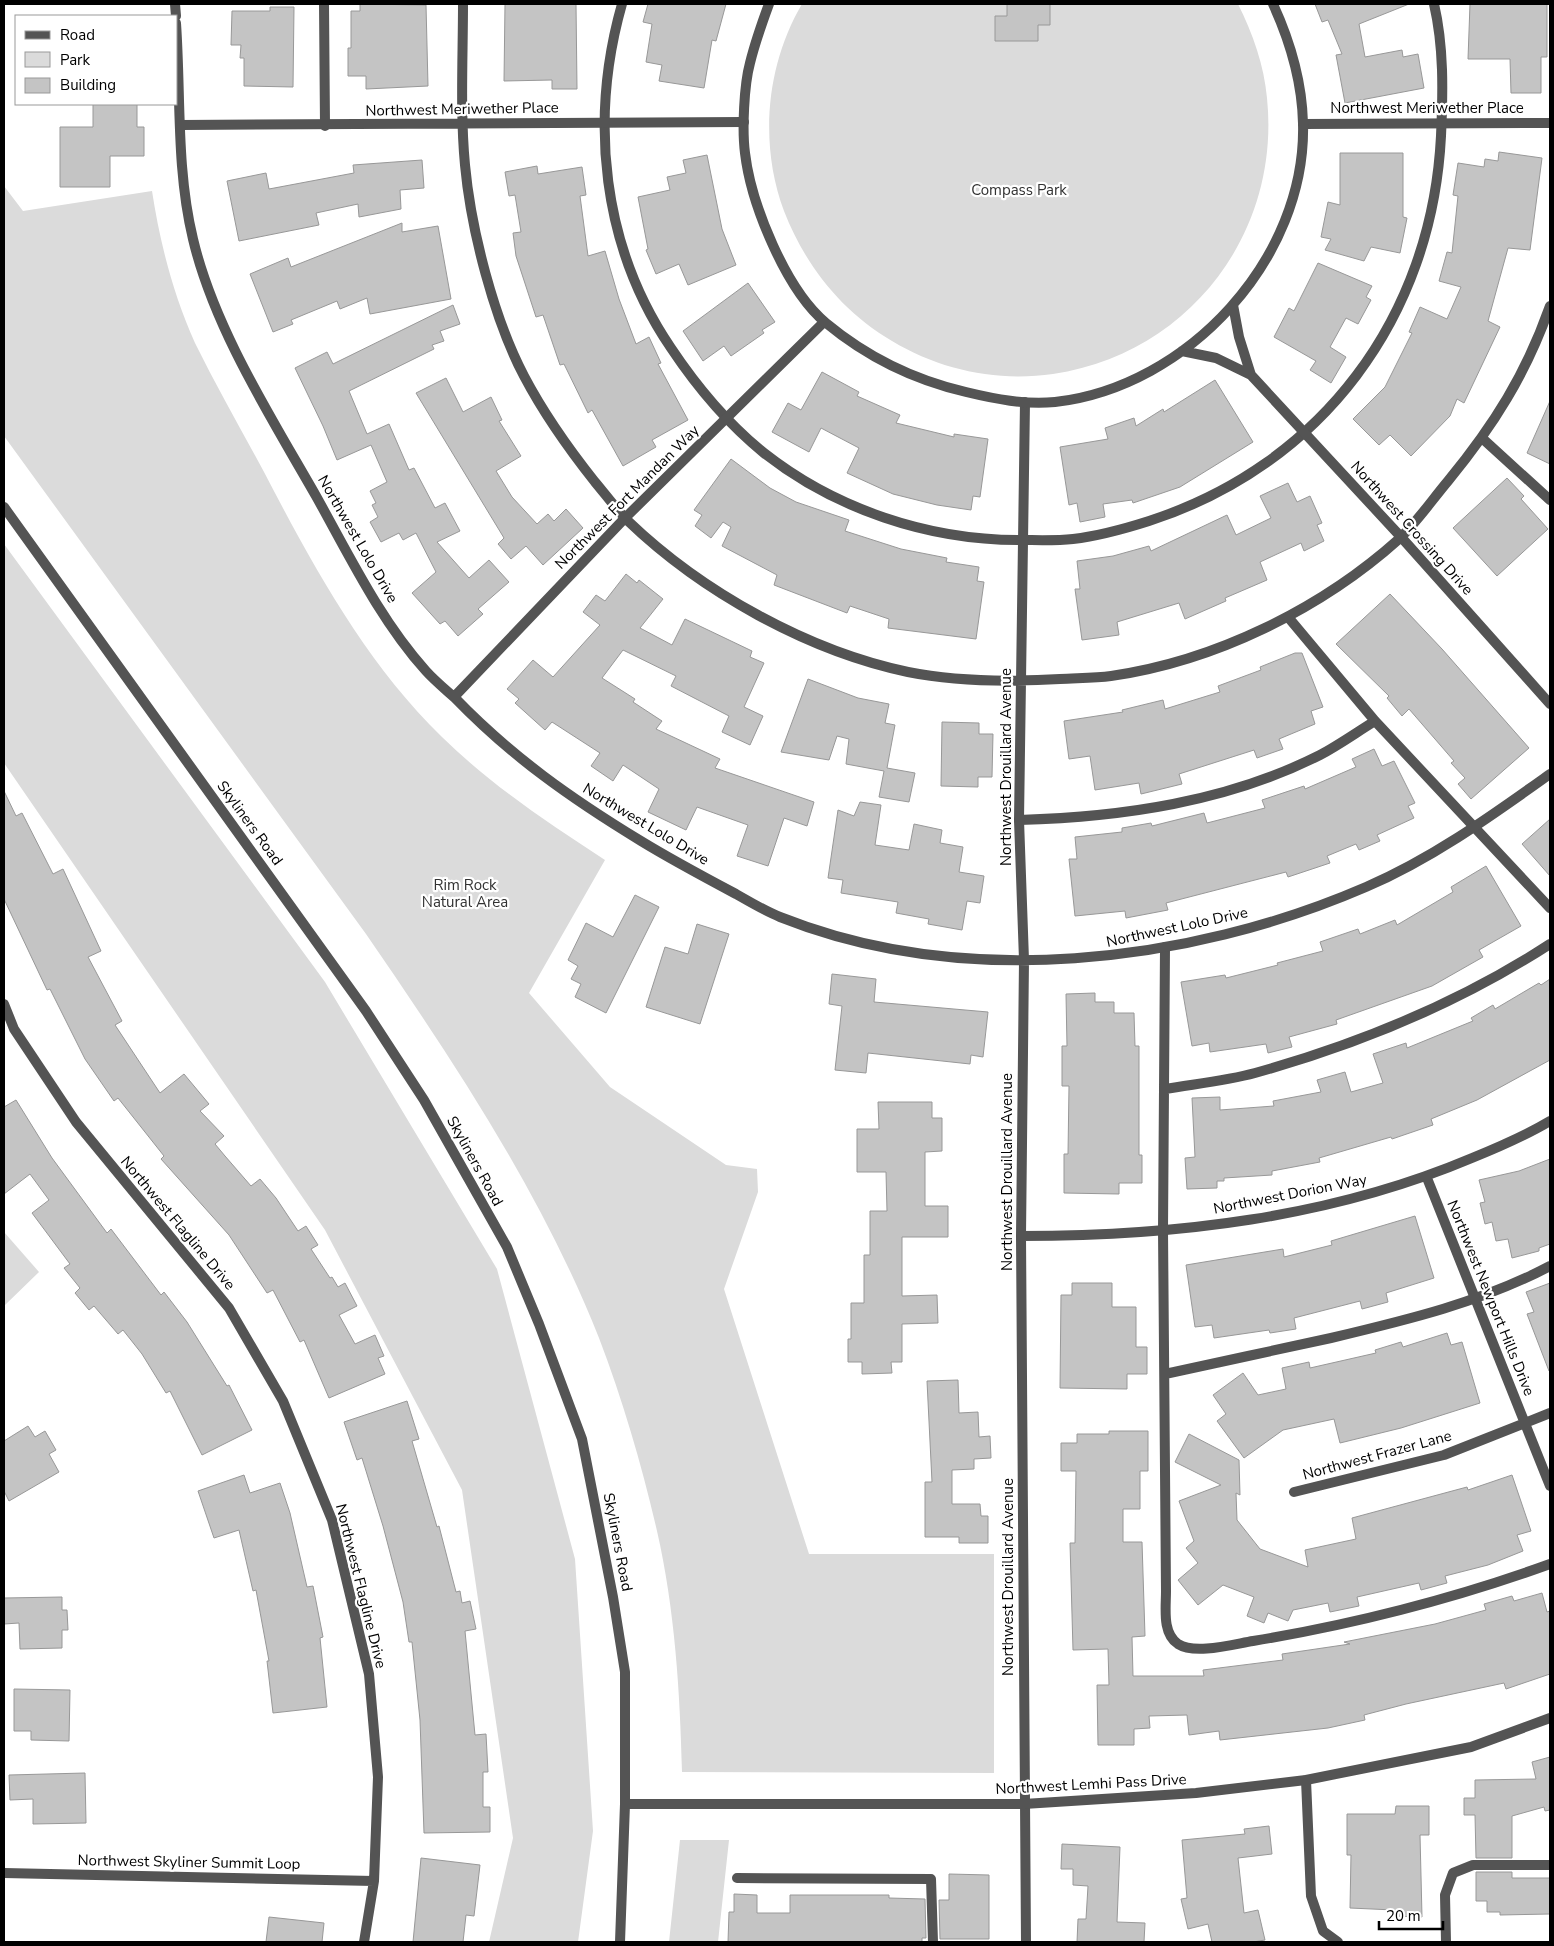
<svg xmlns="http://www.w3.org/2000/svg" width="1554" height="1946" viewBox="0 0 1554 1946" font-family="'Nunito Sans',sans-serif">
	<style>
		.green { fill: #dbdbdb }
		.building { fill: #c4c4c4; stroke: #989898 }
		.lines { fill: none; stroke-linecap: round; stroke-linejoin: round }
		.service { stroke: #545454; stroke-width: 10 }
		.minor { stroke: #545454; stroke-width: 10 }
		.tertiary { stroke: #545454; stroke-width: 10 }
		.labels { text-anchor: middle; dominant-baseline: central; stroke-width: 4.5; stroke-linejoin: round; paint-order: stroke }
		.street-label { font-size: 15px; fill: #000; stroke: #fff }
		.park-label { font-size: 15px; fill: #323232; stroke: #fff }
	</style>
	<rect width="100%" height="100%" fill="#fff"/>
	<path class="green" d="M802,4H1238C1253,34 1264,65 1267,98C1281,234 1188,354 1053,374C997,382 940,370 892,341C841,311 805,265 784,211C759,144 766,65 802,4Z
		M4,186L23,211L152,191C160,243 173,294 195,343C216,386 241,429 264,472C313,566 365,662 442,737C491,785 548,823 605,860L529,993L610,1087L726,1165L757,1169L758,1192L724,1289L809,1554H994V1773L682,1772C680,1692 675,1610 657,1531C642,1466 623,1401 599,1338C542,1194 454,1062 366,934L4,436Z
		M4,544L325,982L497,1269L575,1559L593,1831L578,1942H489L513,1838L462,1490L325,1230L4,763Z
		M4,1232L39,1272L4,1306Z
		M680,1840H729L718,1942H669Z"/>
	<path class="building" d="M360,4L426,5L428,86L366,89V76H348V48H351V11H360Z
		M505,4H576L577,89H552V80L504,81Z
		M648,4H726L716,41L712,40L704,88L659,81L662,65L646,62L652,24L643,22Z
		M1007,4H1050V25H1038V41H995V16H1007Z
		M1315,4H1409L1359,24L1365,57L1402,50L1403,57L1418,54L1424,88L1345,103L1336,55L1342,54L1328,20L1322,22Z
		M1470,4H1547V57H1541V93H1511L1510,59H1468Z
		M270,7H294L293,87L244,86V58H240L241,45H231L232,11H270Z
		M93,104H137V127H144V156H110V187H60V127H93Z
		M1499,152L1542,158L1530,250L1508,248L1488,321L1500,327L1464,403L1457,399L1450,416L1411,456L1390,435L1379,445L1353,419L1385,387L1412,333L1409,332L1420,307L1447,319L1461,287L1439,281L1447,252L1452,253L1458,196L1453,195L1458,163L1484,167L1485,159L1498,161Z
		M1340,153H1403V217L1407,218L1400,253L1371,247L1364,261L1325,250L1331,239L1321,237L1328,202L1340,205Z
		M707,155L722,229L736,265L688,285L679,264L656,274L646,250L648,249L638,197L670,190L667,177L686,173L683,160Z
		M422,160L424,188L400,190L401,209L359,217L358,204L316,213L319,225L239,241L227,181L266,173L269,189L354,173L353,165Z
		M537,166L538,174L582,167L586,195L580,196L588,256L605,251L619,299L636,344L649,337L661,363L658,364L688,420L652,440L656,447L623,466L592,410L588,413L564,364L560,365L543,315L536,317L516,256L513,233L521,232L515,195L509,196L505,172Z
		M402,223V232L438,226L451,299L370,314L367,298L340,309L337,301L291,320L293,324L273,332L250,274L288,258L291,267Z
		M1318,263L1372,286L1366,297L1371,300L1358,324L1346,318L1330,347L1346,357L1331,383L1310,370L1316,361L1274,337L1289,308L1294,311Z
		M748,283L775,322L762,330L764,333L731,356L724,346L703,361L683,331Z
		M453,305L460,324L440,331L444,341L432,345L434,349L349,391L367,434L389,424L409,470L414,468L435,508L445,503L460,531L437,542L469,578L489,560L509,582L478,609L483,614L458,636L445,621L440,624L412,593L436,572L416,533L403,540L399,533L381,542L370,522L378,517L372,505L376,503L370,491L387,482L371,445L337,460L323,426L295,368L327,352L333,364Z
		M822,372L859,392L857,396L900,415L896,423L954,437V434L988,439L980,497L973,496L971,510L937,505L893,494L847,473L859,448L821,428L809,452L772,432L788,403L801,410Z
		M446,378L463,412L491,397L502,420L499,421L521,456L496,471L512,497L537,524L548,514L554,521L566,509L583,528L543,565L526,546L511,559L498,544L504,538L416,393Z
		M1215,380L1253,442L1180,487L1133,503L1132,500L1103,504L1105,517L1080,522L1077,503L1069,505L1060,447L1108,439L1105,428L1134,418L1136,426L1163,409L1164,412Z
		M1550,401V464L1527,453Z
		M731,459L770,488L796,502L849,520L845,531L901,549L947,558L946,562L979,567L977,581L984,582L976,639L888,628L889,619L850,606L847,613L774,585L777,575L722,546L731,527L723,522L711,538L695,526L702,515L694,510Z
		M1507,478L1524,496L1521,499L1548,529L1497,576L1453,528Z
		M1288,483L1297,502L1310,496L1322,523L1317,525L1324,541L1304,551L1301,543L1260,562L1267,580L1225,598L1226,601L1185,619L1179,603L1117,622L1119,635L1082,640L1075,589H1080L1077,561L1113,556L1149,546L1151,551L1227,515L1236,535L1271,518L1260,496Z
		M626,574L637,583L639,580L663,599L640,628L672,645L685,619L752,651L750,657L764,663L744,707L763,716L750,745L722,732L729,716L671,686L676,676L623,650L602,678L635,699L633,702L662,721L656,729L720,759L715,768L814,802L807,826L784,818L768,866L737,856L748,825L697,807L686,830L648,812L659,789L623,765L613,781L591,766L600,753L552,722L545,730L515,703L519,699L507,689L533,660L553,677L600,625L583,612L596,595L605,601Z
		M1390,594L1442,649L1529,748L1471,799L1458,784L1465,778L1451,763L1454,761L1409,709L1402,716L1387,698L1389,696L1336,644Z
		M1295,653H1302L1323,707L1311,711L1315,724L1279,739L1283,749L1257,758L1254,750L1179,774L1182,784L1141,794L1139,783L1095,790L1090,756L1069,759L1064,721L1123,712L1122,710L1163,700L1165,709L1220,692L1218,686L1261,670L1260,667Z
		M808,679L858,698L889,704L885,723L895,725L887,768L915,773L909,802L879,797L884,771L846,764L849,739L837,736L829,760L781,752Z
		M942,722L979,723V734H993L992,777H978V787L941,786Z
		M1374,749L1382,766L1394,761L1415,803L1408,806L1414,818L1377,835L1380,841L1359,850L1356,844L1327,856L1330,863L1288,877L1286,872L1166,903L1168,910L1126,918L1125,911L1075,916L1069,859H1077L1075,837L1122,832V828L1151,823L1152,826L1204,813L1207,823L1265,808L1262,800L1304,786L1305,789L1356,767L1352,759Z
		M4,791L16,816L22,813L53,874L63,869L101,951L88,957L122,1021L115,1025L160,1093L184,1074L209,1104L200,1111L224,1136L215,1144L225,1156L251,1186L260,1179L276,1198L298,1231L306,1226L318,1245L311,1249L330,1278L332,1277L338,1287L345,1283L357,1306L339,1315L355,1344L375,1335L384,1356L378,1358L385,1374L329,1398L304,1340L300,1342L273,1290L267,1293L229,1235L161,1159L164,1156L118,1098L114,1101L85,1059L50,989L47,990L4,899Z
		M860,802L881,805L875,845L909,850L914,824L942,830L940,843L963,847L959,872L984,876L980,903L967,901L962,930L928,924L929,919L896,913L898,902L841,893L843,880L828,878L838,810L854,816Z
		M1550,819V876L1522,844Z
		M1486,866L1521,926L1479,950L1483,957L1432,986L1336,1020L1337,1024L1289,1037L1292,1047L1268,1053L1266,1044L1210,1052L1209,1043L1192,1046L1181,982L1225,975L1226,978L1278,965L1277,963L1323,951L1320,942L1358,929L1360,934L1395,920L1397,925L1453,892L1451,887Z
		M635,895L659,907L606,1013L575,997L581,984L571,979L578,966L568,960L586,923L613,937Z
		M697,924L729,934L700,1024L646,1007L665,947L688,954Z
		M832,974L876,979L874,1002L988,1012L983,1057L971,1055L970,1064L868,1053L866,1073L835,1070L842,1006L829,1004Z
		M1550,979V1060L1477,1100L1431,1119L1433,1125L1392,1139L1391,1137L1319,1158L1320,1162L1272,1171V1175L1224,1178V1181H1217V1188L1187,1189L1185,1158L1195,1157L1192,1098L1220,1097V1110L1274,1106L1273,1101L1321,1092L1317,1080L1345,1072L1351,1092L1383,1083L1373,1054L1406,1043L1407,1048L1473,1021L1471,1018L1493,1005L1495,1009L1539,983L1541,985Z
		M1095,993V1002H1114V1013H1134L1135,1046H1139V1155H1142V1183H1119V1194L1064,1193V1154H1068L1069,1086H1062V1046H1067L1066,994Z
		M16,1100L52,1158L107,1233L111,1229L161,1295L164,1292L187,1322L227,1386L229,1385L252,1430L202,1455L170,1391L166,1393L142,1354L123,1330L118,1334L94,1306L89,1310L75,1293L80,1288L64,1268L70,1264L32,1213L49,1200L30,1174L4,1194V1107Z
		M878,1102H932V1118H942V1151L925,1152V1206H948V1237H902V1296L937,1295L938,1323L902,1324V1362H891L892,1373L862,1374V1362H848V1339H851V1303H864V1255H870V1211H887L886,1172H857V1129H879Z
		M1550,1159V1244L1539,1248V1251L1512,1258L1508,1239L1496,1241L1492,1222L1485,1224L1480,1203L1485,1202L1479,1180L1519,1171Z
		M1415,1216L1434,1278L1386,1293L1388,1302L1362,1309L1360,1301L1294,1318L1296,1329L1270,1333L1269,1330L1214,1338L1212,1325L1195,1327L1186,1265L1283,1249L1284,1257L1332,1245L1331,1241Z
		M1072,1283H1112V1307H1136V1347H1147V1374H1127V1389L1060,1388L1061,1295H1072Z
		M1550,1283V1371H1549L1527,1314L1534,1312L1526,1292Z
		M1447,1333L1451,1345L1462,1342L1480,1403L1401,1428L1340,1443L1334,1419L1283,1430L1244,1458L1217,1421L1226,1414L1213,1395L1243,1373L1258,1395L1286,1389L1282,1368L1309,1362L1310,1368L1376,1353L1375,1350L1401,1342L1403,1347Z
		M958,1380L959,1413L978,1412L979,1437L990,1436L991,1458L974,1459V1469L952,1470V1504H980L981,1516H988V1543H959V1537H925V1482H932L927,1381Z
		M407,1401L419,1439L412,1441L437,1527L439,1526L456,1592L460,1591L462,1603L470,1601L476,1629L465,1631L475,1735L486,1734L488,1772H483V1807H490V1832L424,1833L420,1720L412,1642H409L403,1602L383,1526L362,1458L357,1460L344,1422Z
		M28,1426L35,1437L45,1431L56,1450L49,1454L59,1472L9,1501L4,1491V1441Z
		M1109,1431H1148V1471H1140V1509H1123V1542H1142L1145,1636L1132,1637L1133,1676H1204L1203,1670L1283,1660L1282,1654L1350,1644L1344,1642L1435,1624L1486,1610L1484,1604L1512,1596L1514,1601L1542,1593L1547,1612L1550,1611V1674L1506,1689L1504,1683L1406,1704L1364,1715L1365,1720L1328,1728L1220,1740L1219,1731L1189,1735L1187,1715L1149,1716L1150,1728L1134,1729V1745H1098L1097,1685H1109L1108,1649L1073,1650L1070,1543H1075L1076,1471H1061V1443H1077V1434H1109Z
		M1189,1434L1239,1460L1240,1495L1236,1493L1237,1520L1260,1549L1308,1567L1305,1550L1356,1539L1352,1518L1467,1487L1468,1490L1512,1475L1531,1531L1517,1535L1523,1551L1488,1565L1445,1576L1447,1583L1421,1590L1419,1583L1357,1597L1359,1606L1330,1612L1328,1603L1293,1610L1288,1621L1268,1613L1264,1623L1247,1616L1254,1597L1223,1585L1198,1605L1178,1580L1198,1563L1186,1548L1194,1541L1179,1501L1221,1485L1175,1462Z
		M244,1475L250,1493L280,1483L290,1513L307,1587L313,1586L323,1637L320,1638L327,1707L273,1713L267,1661H269L256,1590L253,1591L239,1530L214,1538L198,1491Z
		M62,1597V1610H67L68,1630H62V1648L20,1649L19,1623L4,1624V1598Z
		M14,1689L70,1690L69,1741L31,1740V1731H14Z
		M1550,1757V1810L1545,1811L1544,1807L1512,1816V1858H1476L1475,1815H1464V1798H1475V1780L1536,1779L1532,1762Z
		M85,1773L86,1823L33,1824V1799L10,1800L9,1775Z
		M1396,1806H1429V1835H1420L1422,1917L1394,1916V1910L1350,1908L1351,1855H1347V1814H1395Z
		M1269,1826L1272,1854L1238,1858L1244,1913L1258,1910L1265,1940L1253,1942H1212L1208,1924L1188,1929L1181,1899L1187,1898L1182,1840L1245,1834L1244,1829Z
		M1062,1844L1120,1847L1117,1922L1145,1923L1144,1942H1077L1078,1919H1086L1088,1886L1073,1885V1869H1061Z
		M421,1858L480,1865L474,1916L466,1915L463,1942H413Z
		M1476,1872H1512V1878H1550V1914L1500,1915V1912H1487V1901H1476Z
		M949,1874L989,1875V1939H940L939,1900H949Z
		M734,1894L757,1895V1913H790V1895H889V1898L925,1899L926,1938H922V1942H728L729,1912H734Z
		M269,1917L324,1923L322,1942H266Z"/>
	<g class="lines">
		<path class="service" d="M324,4L325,126
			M622,4C589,120 602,247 671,348C697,387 727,423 764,453C835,509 928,540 1018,540C1036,540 1055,541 1073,539C1099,536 1124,529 1149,521C1322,465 1432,317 1441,136C1443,92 1444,47 1434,4
			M1483,439L1550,500
			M1288,617L1375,721L1550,908
			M1019,820C1122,817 1227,802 1320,755C1339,745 1357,732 1375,721
			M1165,947L1163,1230L1166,1591C1166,1609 1162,1633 1178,1644C1195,1655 1234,1644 1253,1641C1355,1624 1453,1599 1550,1564
			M1165,1089C1194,1084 1226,1081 1255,1073C1359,1044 1459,1003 1550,944
			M1165,1374C1220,1362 1276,1350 1331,1338C1407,1320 1482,1302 1550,1266
			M737,1878L931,1879L933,1942
			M1446,1942L1445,1895L1453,1873L1473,1865H1550"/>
		<path class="minor" d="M175,4L176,16
			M463,4C463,57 460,112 465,165C471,230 494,319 524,376C544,414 568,448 595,482C606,495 616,509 628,521C702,592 808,651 908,672C958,682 1010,682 1060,679C1077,678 1095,678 1111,676C1215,661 1321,609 1399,539C1417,522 1432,500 1448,481C1494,425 1526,374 1550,306
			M176,23C181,95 176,169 193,239C214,328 271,417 316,496C349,555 380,620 426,671C435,681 445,689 455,698C512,757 572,799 641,841C672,860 704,877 736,894C750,902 765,911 780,917C963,990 1188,964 1366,887C1433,858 1491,816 1550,774
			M1303,124L1550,123
			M181,125L744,122
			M1025,402L1019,820L1024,960L1021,1236L1026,1942
			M454,697L625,518L824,322
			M4,1004L14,1029L76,1122L229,1308L283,1401L332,1520L369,1674L378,1777L374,1881L364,1942
			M1427,1178L1550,1486
			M1021,1236C1175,1236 1330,1218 1472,1158C1499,1147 1525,1136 1550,1121
			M1294,1492L1444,1455L1550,1413
			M1306,1780L1311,1896L1323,1931L1338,1942
			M4,1873L374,1881"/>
		<path class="tertiary" d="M769,4C762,23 755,43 750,63C744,85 742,130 745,153C751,204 786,290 826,323C867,357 914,380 966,392C995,399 1025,405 1055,402C1188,387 1307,258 1303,123C1302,82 1290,41 1273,4
			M1233,305L1239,337L1251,375
			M1182,351L1216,358L1251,375L1401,537L1550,704
			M4,507L366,1011L424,1100L507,1247L539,1324L582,1439L613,1597L625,1672V1804L620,1942
			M625,1804H1024L1196,1793L1306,1780L1471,1747L1550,1718"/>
	</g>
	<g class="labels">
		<g class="street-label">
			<text x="1427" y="108">Northwest Meriwether Place</text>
			<text transform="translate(462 109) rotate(-1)">Northwest Meriwether Place</text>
			<text transform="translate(627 497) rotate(-45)">Northwest Fort Mandan Way</text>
			<text transform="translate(1412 528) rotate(48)">Northwest Crossing Drive</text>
			<text transform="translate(358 539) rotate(60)">Northwest Lolo Drive</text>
			<text transform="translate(1006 767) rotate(-90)">Northwest Drouillard Avenue</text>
			<text transform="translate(250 823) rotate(54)">Skyliners Road</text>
			<text transform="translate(646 824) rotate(31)">Northwest Lolo Drive</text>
			<text transform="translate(1177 927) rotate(-12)">Northwest Lolo Drive</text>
			<text transform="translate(475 1161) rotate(61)">Skyliners Road</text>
			<text transform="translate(1007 1172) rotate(-90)">Northwest Drouillard Avenue</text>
			<text transform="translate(1290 1194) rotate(-11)">Northwest Dorion Way</text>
			<text transform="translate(178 1223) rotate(50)">Northwest Flagline Drive</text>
			<text transform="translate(1491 1298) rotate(68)">Northwest Newport Hills Drive</text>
			<text transform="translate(1377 1455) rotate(-15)">Northwest Frazer Lane</text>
			<text transform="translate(618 1542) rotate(79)">Skyliners Road</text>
			<text transform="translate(1008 1577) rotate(-90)">Northwest Drouillard Avenue</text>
			<text transform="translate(361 1586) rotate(76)">Northwest Flagline Drive</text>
			<text transform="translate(1091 1784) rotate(-3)">Northwest Lemhi Pass Drive</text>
			<text transform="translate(189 1862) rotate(1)">Northwest Skyliner Summit Loop</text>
		</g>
		<g class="park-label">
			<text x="1019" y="190">Compass Park</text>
			<text x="465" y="885">Rim Rock<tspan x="465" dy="17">Natural Area</tspan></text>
		</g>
	</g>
	<rect width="1554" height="1946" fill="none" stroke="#000000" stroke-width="10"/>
	<rect x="15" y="15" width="162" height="90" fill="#ffffff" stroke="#999999"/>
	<rect x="25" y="31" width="25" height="8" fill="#545454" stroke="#999999"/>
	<text x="60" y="40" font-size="15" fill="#000000">Road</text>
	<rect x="25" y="52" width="25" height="15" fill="#dbdbdb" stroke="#999999"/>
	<text x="60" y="65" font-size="15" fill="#000000">Park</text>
	<rect x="25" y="78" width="25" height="15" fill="#c4c4c4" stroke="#999999"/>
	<text x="60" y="90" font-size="15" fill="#000000">Building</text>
	<path d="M1379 1921v8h64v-8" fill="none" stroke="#000000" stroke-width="2.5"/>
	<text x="1386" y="1921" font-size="15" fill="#000000" stroke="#ffffff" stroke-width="4" paint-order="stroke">20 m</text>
</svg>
